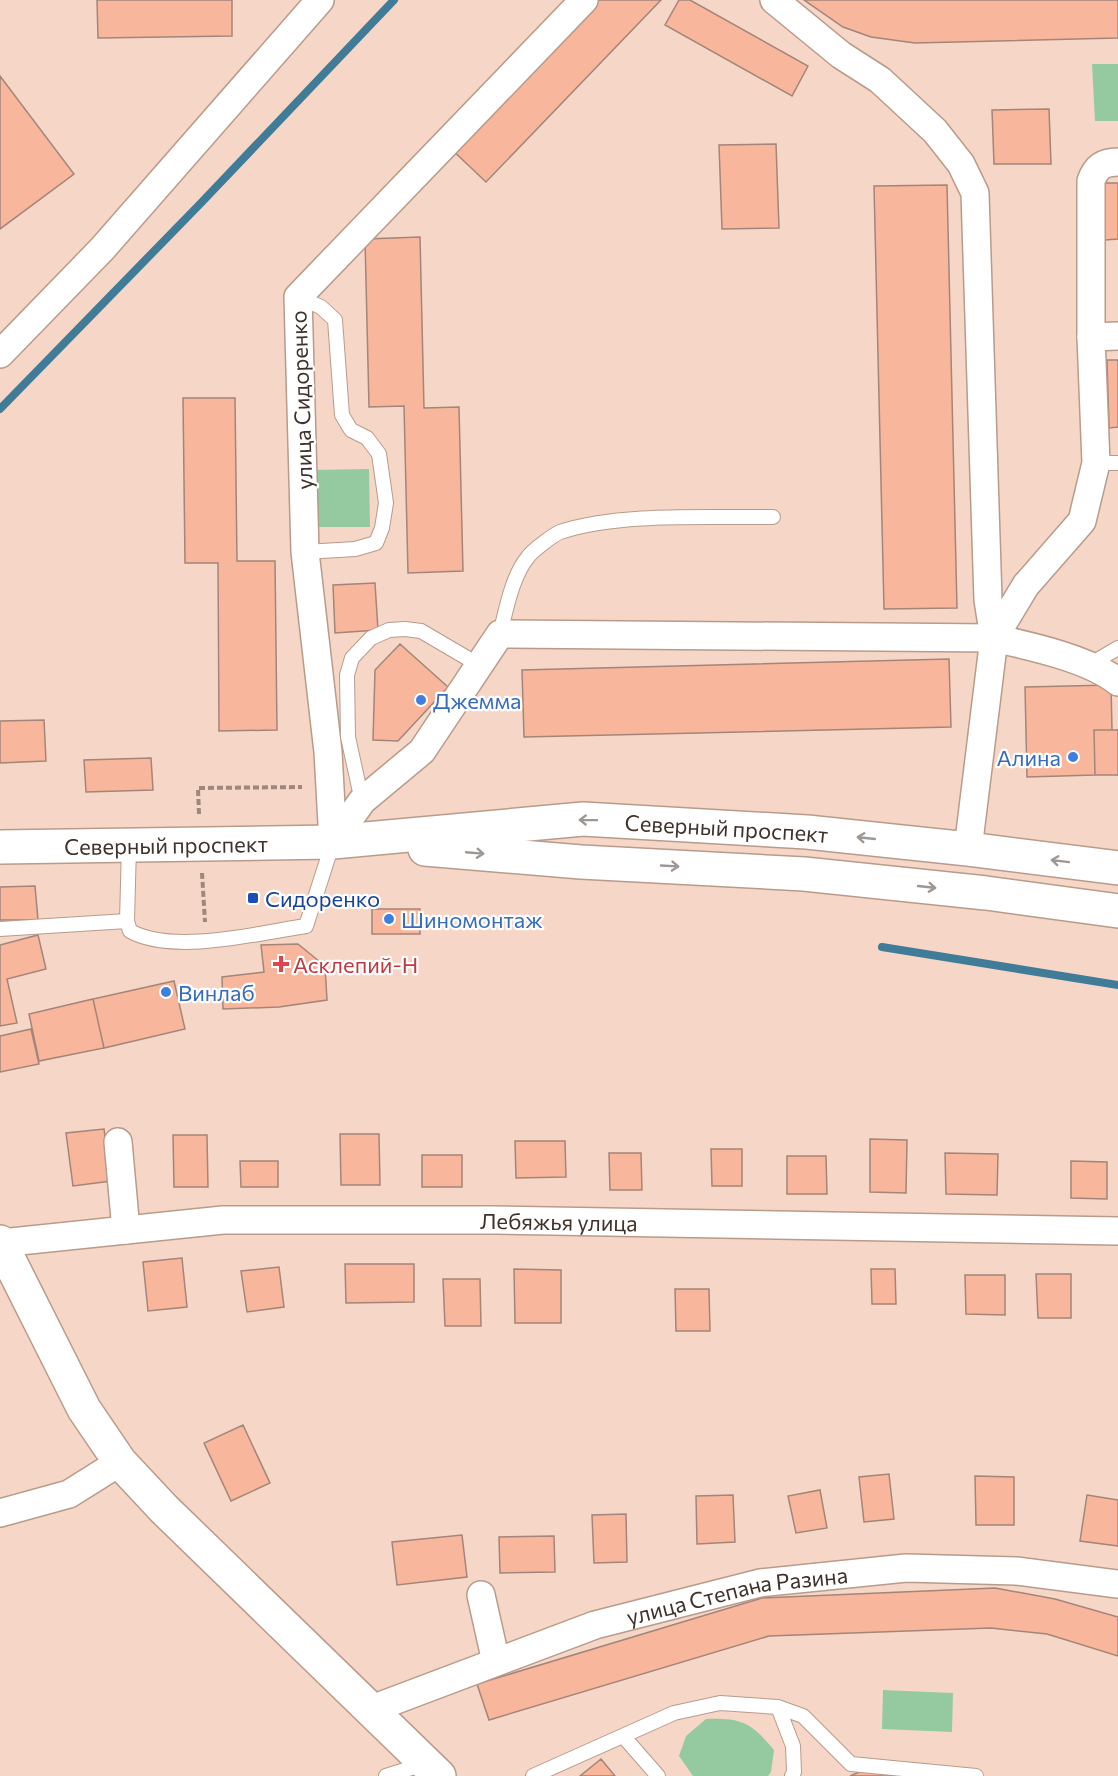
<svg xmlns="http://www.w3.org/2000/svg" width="1118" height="1776" viewBox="0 0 1118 1776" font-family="Commissioner,sans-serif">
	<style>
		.green { fill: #95caa1 }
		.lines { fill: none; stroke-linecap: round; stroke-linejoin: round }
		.stream { stroke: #407c97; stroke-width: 8 }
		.building { fill: #f8b69d; stroke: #a38579; stroke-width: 1.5 }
		.lane-casing { stroke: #b89b8b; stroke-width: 16 }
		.street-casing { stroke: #b89b8b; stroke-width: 30 }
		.secondary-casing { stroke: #b89b8b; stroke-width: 36 }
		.primary-casing { stroke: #b89b8b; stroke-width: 36 }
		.path { stroke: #9e887c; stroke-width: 4; stroke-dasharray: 6 3; stroke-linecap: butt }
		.lane { stroke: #fff; stroke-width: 14 }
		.street { stroke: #fff; stroke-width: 27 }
		.secondary { stroke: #fff; stroke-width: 33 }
		.primary { stroke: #fff; stroke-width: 33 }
		.oneway { stroke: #9e9895 }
		.shop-dot { fill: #3f7fe0; stroke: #fff; stroke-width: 2 }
		.transit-dot { fill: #1a4fb4; stroke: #fff; stroke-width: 2 }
		.health-dot { fill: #e0444e; stroke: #fff; stroke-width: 2 }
		.labels { text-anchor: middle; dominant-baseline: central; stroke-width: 4.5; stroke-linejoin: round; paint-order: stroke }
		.street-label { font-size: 22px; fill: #3e322b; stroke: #fff }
		.shop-label { font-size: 22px; fill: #366cbe; stroke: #fff; text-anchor: start }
		.transit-label { font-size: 22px; fill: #164399; stroke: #fff; text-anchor: start }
		.health-label { font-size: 22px; fill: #be3a42; stroke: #fff; text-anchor: start }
	</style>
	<rect width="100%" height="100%" fill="#f6d7c7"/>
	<path class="green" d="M1092,64H1118V121H1095Z
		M369,469L370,527H312L311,470Z
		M883,1690L953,1693L952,1732L882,1729Z
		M706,1719C741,1718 751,1722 774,1750L771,1772L768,1776H693L679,1756L686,1736Z"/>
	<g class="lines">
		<path class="stream" d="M0,409L200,204L394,0
			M882,947L1118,985"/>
	</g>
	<path class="building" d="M97,0H232V36L98,38Z
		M586,0H661L486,182L447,145Z
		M679,0H690L808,66L792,96L665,25Z
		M804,0H1118V38L915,43L871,37L843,27Z
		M0,76L74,174L0,229Z
		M1049,109L1051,164H994L992,110Z
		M776,144L779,228L722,229L719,145Z
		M1104,183H1118V239L1105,240Z
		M947,185L957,608L884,609L874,186Z
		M420,237L424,408L459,407L463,571L408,573L404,406L369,407L365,239Z
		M1107,360H1118V427L1109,428Z
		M183,398H235L237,561H275L277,730L219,731L218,563H185Z
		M375,583L378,630L335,633L333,585Z
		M400,644L448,687L398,741L373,740L375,670Z
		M949,659L951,727L524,737L522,670Z
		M1111,685L1112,730H1094L1095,775L1027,777L1025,687Z
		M44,720L46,761L0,763V721Z
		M1094,730H1118V775H1095Z
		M151,758L153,790L86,792L84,760Z
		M35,886L38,920H0V887Z
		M372,909H420V934H372Z
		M38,935L46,969L7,979L17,1023L0,1026V945Z
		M298,944L325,966L327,1000L279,1007L223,1009L222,977L264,972L261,945Z
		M174,981L185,1029L104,1048L93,999Z
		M93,999L104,1048L39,1061L29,1014Z
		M31,1029L39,1064L0,1072V1036Z
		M104,1129L111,1181L73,1186L66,1133Z
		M340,1134H379L380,1185H341Z
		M173,1135H207L208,1187H174Z
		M870,1139L907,1140L906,1193L870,1192Z
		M515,1141H565L566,1177L516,1178Z
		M711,1149H742V1186H712Z
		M609,1153H641L642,1190H610Z
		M945,1153L998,1154L997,1195L946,1194Z
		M422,1155H462V1187H422Z
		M787,1156H826L827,1194H787Z
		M240,1161H278V1187H241Z
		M1071,1161L1107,1162V1199L1071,1198Z
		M182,1258L187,1307L148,1311L143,1262Z
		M345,1264H414V1302L346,1303Z
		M279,1267L284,1307L247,1312L241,1271Z
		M514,1269L561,1270V1323H515Z
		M871,1269H895L896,1304H872Z
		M1036,1274H1071V1318H1038Z
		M965,1275H1005V1315L966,1314Z
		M443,1279H480L481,1326H445Z
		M675,1289H709L710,1331H676Z
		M243,1425L270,1483L231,1501L204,1443Z
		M889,1474L894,1519L864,1522L859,1477Z
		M975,1476L1014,1477V1525H976Z
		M820,1490L827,1528L796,1533L788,1496Z
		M733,1495L735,1542L697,1544L696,1496Z
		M1087,1495L1118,1500V1546L1080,1541Z
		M626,1514L627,1562L594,1563L592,1515Z
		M462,1535L467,1577L397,1585L392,1542Z
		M554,1536L555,1572L500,1573L499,1537Z
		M995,1588L1055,1599L1118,1617V1656L1047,1634L991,1628L769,1636L489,1720L477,1684L762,1598Z
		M601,1759L615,1776H580Z
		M862,1771L909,1776H850Z"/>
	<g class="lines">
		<defs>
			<path id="lane" d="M298,297L321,307L335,320L342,415L351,430L367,438L379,454L386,503L382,528L376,543L355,549L305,552
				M1096,463H1118
				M500,634C506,610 512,576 528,557C532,551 553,535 560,532C620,512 710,518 773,517
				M1089,665L1118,648
				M362,801L348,737L347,675L352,658L371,638L389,630L405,629L421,631L479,665
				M129,845L127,921L130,931C173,955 259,933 306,926L333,842
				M0,929L127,921
				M778,1707L793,1746L794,1772L792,1776
				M624,1737L658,1776
				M386,1776L424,1764
				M533,1776L674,1713L720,1703L778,1707L803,1716L851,1764L976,1776"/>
			<g id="street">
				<path d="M774,0L841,55L880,80L935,131L961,164L975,193L988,600L994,638L968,849"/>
				<path d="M1091,337L1118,336"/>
				<path d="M0,354L103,248L320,0"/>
				<path d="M994,638L1026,585L1082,521L1096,463L1091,337V181C1096,167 1103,162 1118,162"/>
				<path d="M333,842L328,752L305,552L298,297L584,0"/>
				<path d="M333,842L362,801L422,751L500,634L994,638C1030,646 1090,659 1118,682"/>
				<path d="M118,1142L126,1230"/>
				<path id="s1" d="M0,1243L223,1220H495L1118,1231"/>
				<path d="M0,1513L69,1494L120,1462"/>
				<path d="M481,1595L496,1662"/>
				<path id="s2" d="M372,1709L595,1625L760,1583L906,1568L1016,1571L1118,1584"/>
			</g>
			<path id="secondary" d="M0,1242L84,1409L120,1462L164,1509L439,1776"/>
			<g id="primary">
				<path id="s3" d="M0,847L333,842L583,819L807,832L968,849L1118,868"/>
				<path d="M425,849L581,862L804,874L986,893L1118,911"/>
			</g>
		</defs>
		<use href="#lane" class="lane-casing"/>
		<use href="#street" class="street-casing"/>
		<use href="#secondary" class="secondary-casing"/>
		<use href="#primary" class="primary-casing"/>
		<path class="path" d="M199,814L198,788L302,787
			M202,873L205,922"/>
		<use href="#lane" class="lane"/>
		<use href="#street" class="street"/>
		<use href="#secondary" class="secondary"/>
		<use href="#primary" class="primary"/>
	</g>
	<defs><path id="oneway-shaft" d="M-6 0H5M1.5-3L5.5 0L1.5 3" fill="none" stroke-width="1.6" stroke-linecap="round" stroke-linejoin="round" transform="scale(1.5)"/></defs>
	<g class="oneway">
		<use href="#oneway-shaft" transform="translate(588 820) rotate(-179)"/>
		<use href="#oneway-shaft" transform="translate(866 838) rotate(-174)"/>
		<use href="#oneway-shaft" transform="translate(475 853) rotate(5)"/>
		<use href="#oneway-shaft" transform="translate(1060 861) rotate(-173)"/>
		<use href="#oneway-shaft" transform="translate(670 866) rotate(3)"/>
		<use href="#oneway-shaft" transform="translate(927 887) rotate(6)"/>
	</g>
	<g class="shop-dot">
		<circle cx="421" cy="700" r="6"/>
		<circle cx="1073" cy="757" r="6"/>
		<circle cx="389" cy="919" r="6"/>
		<circle cx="166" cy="992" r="6"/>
	</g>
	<rect class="transit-dot" x="247" y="892" width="12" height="12" rx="3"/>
	<path class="health-dot" d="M278 955h6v6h6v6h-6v6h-6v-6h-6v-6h6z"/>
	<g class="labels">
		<g class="street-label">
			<text transform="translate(301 400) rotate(-92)">улица Сидоренко</text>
			<text stroke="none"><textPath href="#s3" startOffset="728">Северный проспект</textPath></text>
			<text stroke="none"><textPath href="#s3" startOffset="166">Северный проспект</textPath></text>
			<text stroke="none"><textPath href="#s1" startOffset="560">Лебяжья улица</textPath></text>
			<text stroke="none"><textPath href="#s2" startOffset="384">улица Степана Разина</textPath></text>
		</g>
		<g class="shop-label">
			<text x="433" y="700">Джемма</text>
			<text x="1061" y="757" text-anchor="end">Алина</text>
			<text x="401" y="919">Шиномонтаж</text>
			<text x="178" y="992">Винлаб</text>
		</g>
		<g class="transit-label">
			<text x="265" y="898">Сидоренко</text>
		</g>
		<g class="health-label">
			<text x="293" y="964">Асклепий-Н</text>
		</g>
	</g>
</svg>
